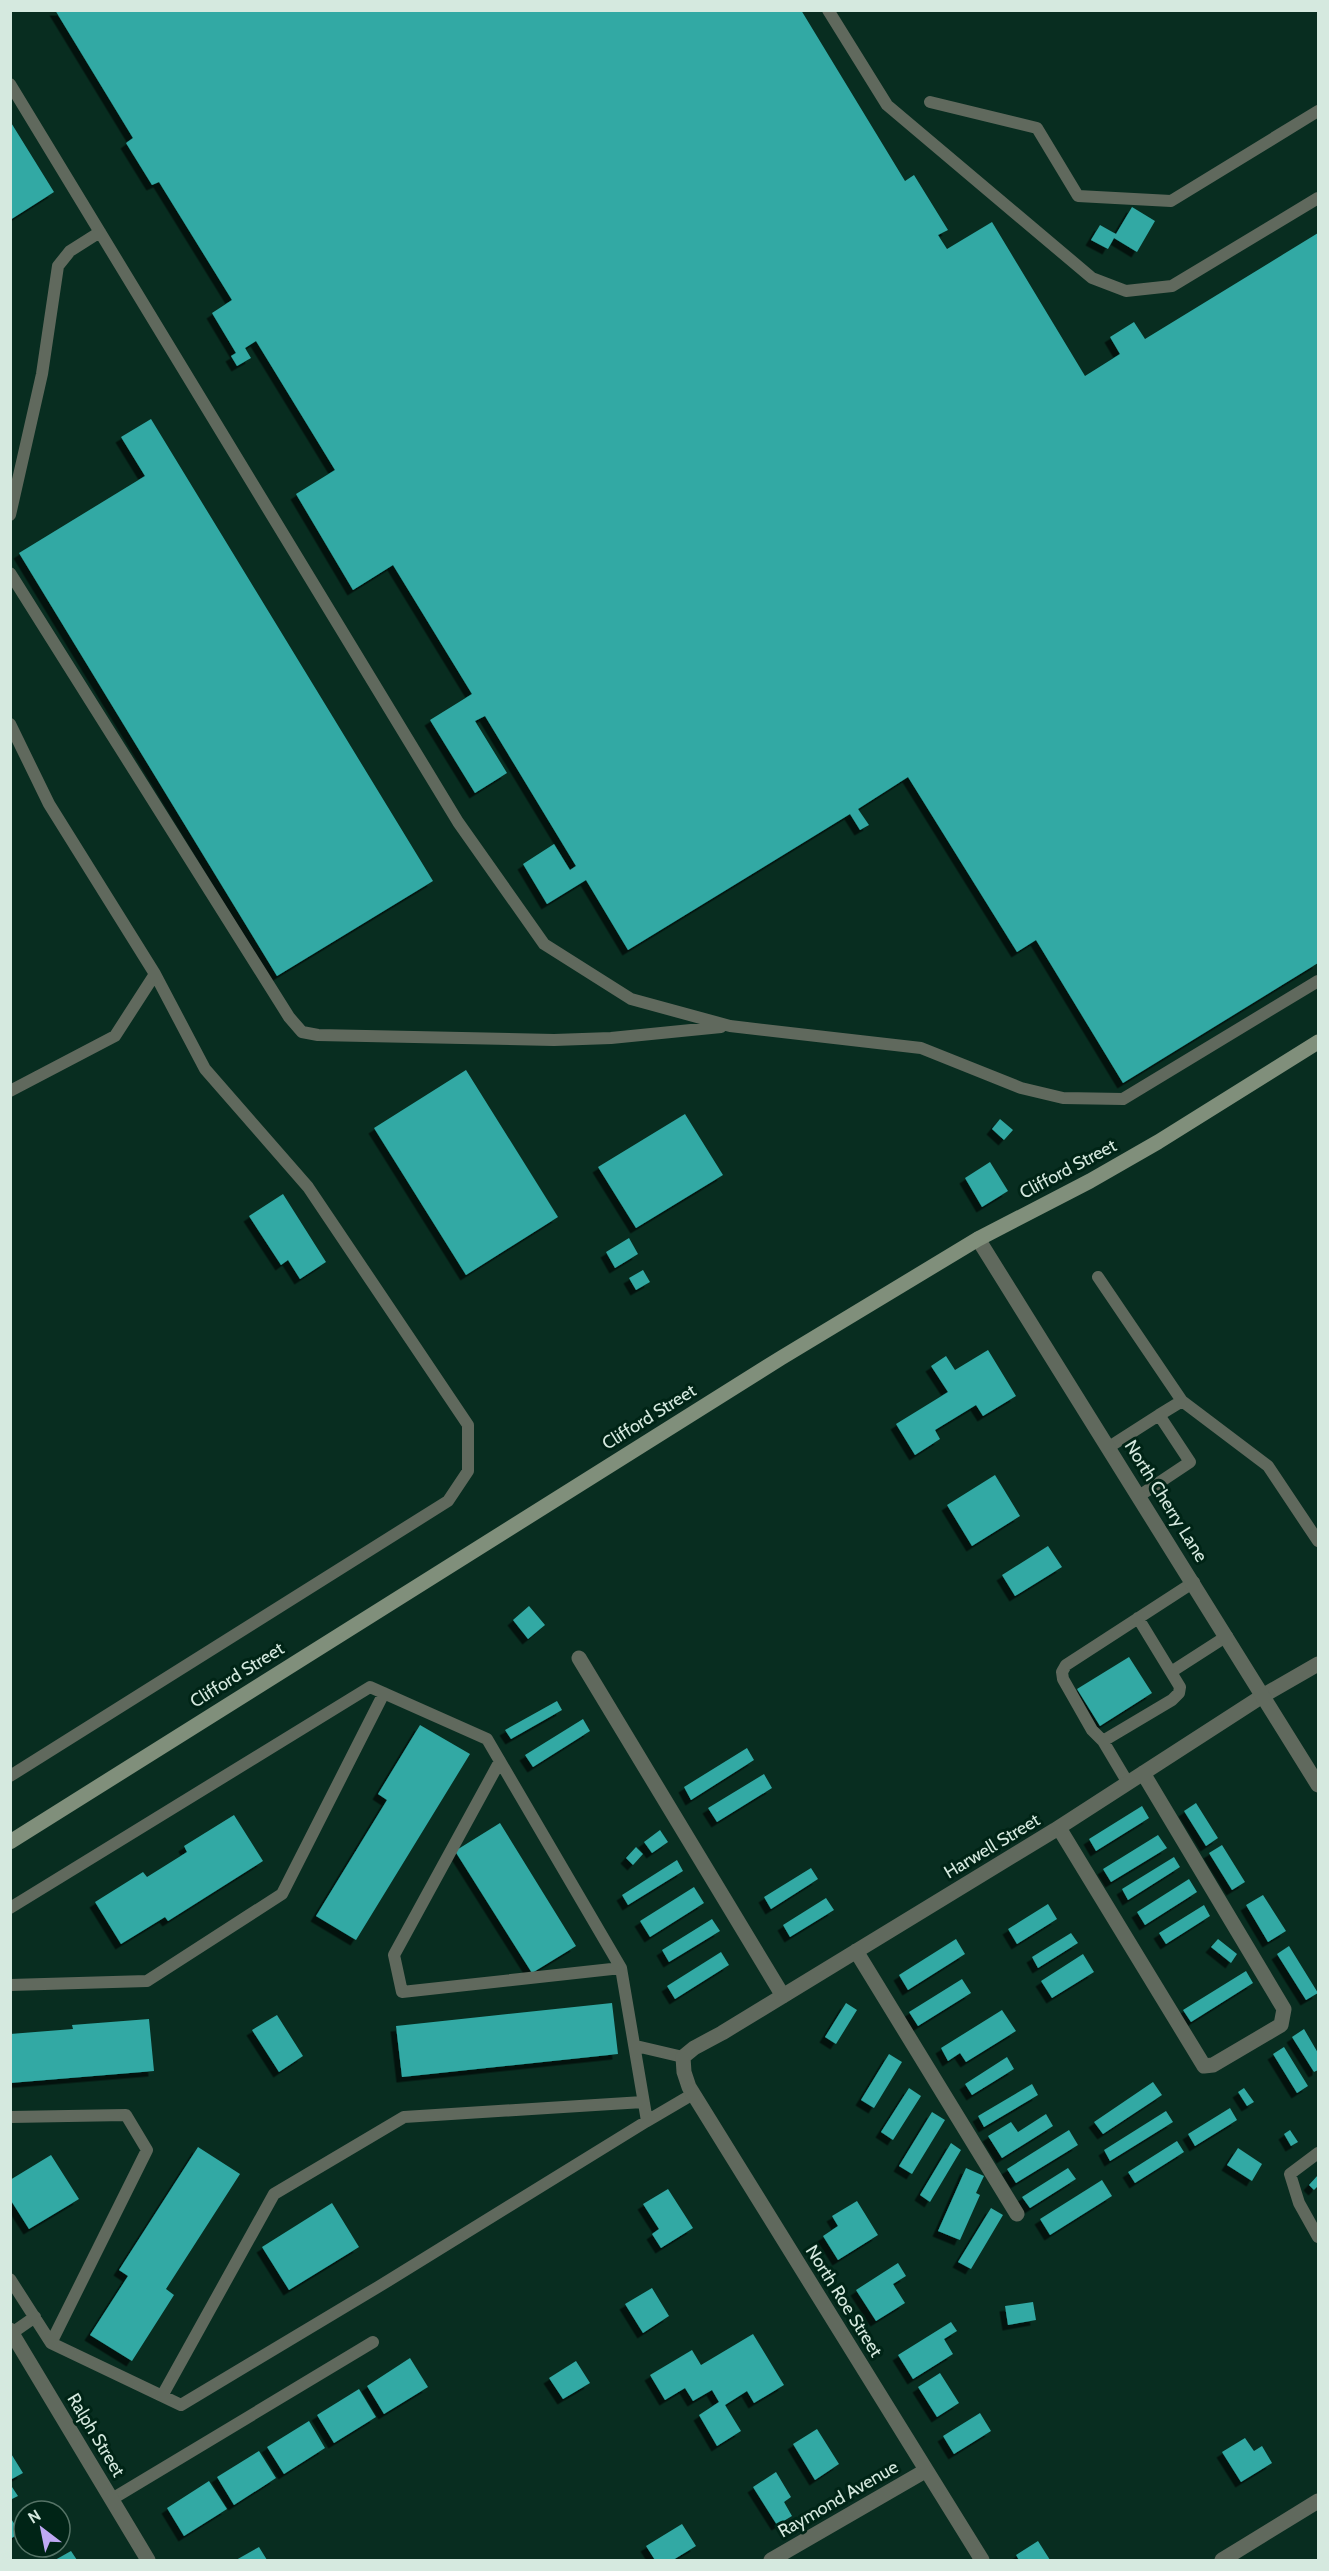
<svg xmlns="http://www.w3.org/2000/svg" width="1329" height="2571" viewBox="0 0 1329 2571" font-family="Cabin,sans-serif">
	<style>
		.building { fill: #31a9a4; filter: url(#shadow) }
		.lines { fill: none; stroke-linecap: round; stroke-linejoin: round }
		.service { stroke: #60695d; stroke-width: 12 }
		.minor { stroke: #60695d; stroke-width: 15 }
		.tertiary { stroke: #60695d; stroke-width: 15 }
		.secondary { stroke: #808f7b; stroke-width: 15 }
		.labels { text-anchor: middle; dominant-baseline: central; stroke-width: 6; stroke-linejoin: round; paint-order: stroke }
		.street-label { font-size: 18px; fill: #d5e9df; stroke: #002416 }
	</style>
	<defs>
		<filter id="shadow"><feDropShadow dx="-5.5" dy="5.5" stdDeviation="0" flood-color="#0009"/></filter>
	</defs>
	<rect width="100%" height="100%" fill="#082d20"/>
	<path class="building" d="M55,10H801L905,181L914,175L948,230L938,235L947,249L992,222L1085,376L1120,354L1110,337L1134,322L1145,339L1318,233V963L1123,1083L1036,940L1017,952L908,777L858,809L869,825L860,830L850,814L628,950L586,880L547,904L523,864L554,844L570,870L576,866L485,716L475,721L507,773L475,793L430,720L472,694L393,565L353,590L296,494L335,470L256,341L245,348L251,358L237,366L231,356L236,353L212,313L232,300L159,182L152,185L126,143L133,138Z
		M10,121L54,192L10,220Z
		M1132,207L1155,221L1137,252L1114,238L1108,249L1091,240L1100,225L1116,234Z
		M151,419L433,881L277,976L19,553L145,476L121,437Z
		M466,1070L558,1217L466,1275L374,1128Z
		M685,1114L723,1175L636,1228L598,1167Z
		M1000,1119L1013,1130L1004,1140L992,1129Z
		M990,1162L1008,1191L982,1207L965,1178Z
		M283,1194L326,1262L300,1279L288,1260L281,1265L249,1216Z
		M629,1238L638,1254L615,1268L606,1252Z
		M643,1270L650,1282L636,1290L629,1278Z
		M988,1350L1016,1396L983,1416L976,1405L935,1430L940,1439L915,1455L896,1424L948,1392L931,1366L946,1356L955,1370Z
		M995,1475L1020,1516L972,1546L947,1505Z
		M1048,1546L1062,1567L1015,1596L1002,1575Z
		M529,1606L545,1625L528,1639L513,1620Z
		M1129,1657L1152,1693L1100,1726L1077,1689Z
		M557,1701L562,1710L511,1739L505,1730Z
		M583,1719L590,1731L533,1767L525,1755Z
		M420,1725L470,1754L356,1940L316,1916L387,1800L378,1794Z
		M747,1748L754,1760L691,1800L684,1787Z
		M764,1774L772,1788L717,1822L708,1808Z
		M1196,1803L1218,1838L1206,1846L1184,1811Z
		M1142,1806L1149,1818L1096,1851L1089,1839Z
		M234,1815L263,1861L168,1921L165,1917L121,1944L95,1902L143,1872L147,1877L187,1852L184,1846Z
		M500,1823L576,1946L532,1973L455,1851Z
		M660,1830L668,1842L652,1853L644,1842Z
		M1158,1835L1167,1848L1111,1882L1103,1869Z
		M1222,1845L1245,1882L1232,1890L1209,1853Z
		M636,1847L643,1854L633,1865L626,1858Z
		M1174,1857L1180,1867L1128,1900L1122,1889Z
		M677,1860L683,1871L628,1905L622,1895Z
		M811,1868L818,1879L771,1909L764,1897Z
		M1189,1879L1197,1892L1145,1925L1137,1912Z
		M694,1887L704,1903L650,1937L640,1921Z
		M1263,1895L1286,1931L1268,1942L1246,1905Z
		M826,1898L834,1910L790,1937L783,1925Z
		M1048,1904L1057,1919L1017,1944L1008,1929Z
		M1204,1905L1210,1916L1166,1944L1159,1933Z
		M712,1919L720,1931L669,1962L662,1950Z
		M1071,1933L1078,1943L1038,1968L1032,1957Z
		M956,1939L965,1954L908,1990L899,1975Z
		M1218,1939L1237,1954L1231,1963L1211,1947Z
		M1289,1946L1318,1993L1306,2000L1277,1954Z
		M721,1952L729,1965L675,1999L667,1986Z
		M1083,1954L1094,1972L1052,1998L1041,1981Z
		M1246,1971L1253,1983L1191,2022L1183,2010Z
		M962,1979L971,1993L918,2026L909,2012Z
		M612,2003L618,2054L402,2077L396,2026Z
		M846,2003L857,2010L836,2044L825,2037Z
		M1002,2010L1016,2031L966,2062L960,2053L948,2061L941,2048Z
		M277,2015L303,2056L279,2072L252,2030Z
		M149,2019L154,2071L10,2083V2034L73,2029L72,2025Z
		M1304,2029L1318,2053V2070L1314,2072L1292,2037Z
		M1284,2047L1308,2086L1297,2093L1273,2054Z
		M889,2054L902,2062L874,2108L861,2100Z
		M1007,2057L1014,2069L972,2095L965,2084Z
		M1153,2082L1162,2095L1103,2134L1094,2122Z
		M1032,2084L1038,2095L984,2127L978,2116Z
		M909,2088L921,2096L893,2140L881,2132Z
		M1244,2088L1254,2102L1247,2106L1238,2092Z
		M1230,2108L1237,2120L1195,2146L1188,2134Z
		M1166,2111L1173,2122L1110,2161L1104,2150Z
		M932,2112L945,2120L912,2174L899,2166Z
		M1046,2114L1053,2126L1002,2158L988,2136L1011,2122L1018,2132Z
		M1069,2130L1078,2145L1016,2183L1007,2169Z
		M1290,2130L1298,2142L1291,2146L1284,2134Z
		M1177,2141L1184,2152L1135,2183L1128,2172Z
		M951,2143L961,2150L930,2202L920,2195Z
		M198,2147L240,2174L166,2289L174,2295L132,2361L90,2335L128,2276L119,2270Z
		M1238,2148L1262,2164L1252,2181L1227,2165Z
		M51,2155L79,2199L29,2229L10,2199V2180Z
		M966,2168L984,2176L976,2193L980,2195L960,2240L938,2231Z
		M1068,2168L1076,2179L1030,2208L1022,2197Z
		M1318,2175V2186L1314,2190L1309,2185Z
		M1102,2180L1112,2196L1050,2235L1040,2219Z
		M668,2189L693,2228L661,2248L652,2234L659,2229L643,2204Z
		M857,2201L878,2235L838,2260L823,2236L838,2226L832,2216Z
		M332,2203L359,2247L289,2290L262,2247Z
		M991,2208L1003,2215L971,2269L958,2262Z
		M898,2263L906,2276L893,2284L905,2303L876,2321L856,2290Z
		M652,2288L669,2316L643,2333L625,2304Z
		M1033,2302L1036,2320L1008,2325L1005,2306Z
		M951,2322L957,2331L944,2339L953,2354L913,2379L898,2355Z
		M753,2334L784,2385L754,2403L747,2391L725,2405L741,2431L717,2446L699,2415L719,2402L712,2390L693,2401L685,2388L665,2400L650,2375L692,2350L701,2365Z
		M410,2358L428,2387L384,2414L367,2386Z
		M576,2361L590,2383L563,2399L549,2378Z
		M940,2373L959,2403L937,2417L918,2387Z
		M359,2389L376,2417L334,2443L317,2415Z
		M980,2413L991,2431L954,2454L943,2436Z
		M309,2421L325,2448L284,2474L267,2447Z
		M817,2429L839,2464L815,2480L793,2444Z
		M1245,2438L1254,2451L1262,2446L1272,2463L1241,2482L1222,2452Z
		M259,2451L276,2478L234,2505L217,2477Z
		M10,2452L23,2473L10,2480Z
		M776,2472L791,2497L784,2502L792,2516L777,2525L753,2487Z
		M209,2481L227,2509L184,2536L167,2508Z
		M10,2484L18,2496L10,2500Z
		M10,2517L20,2533L10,2539Z
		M682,2524L696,2546L673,2560H655L646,2546Z
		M1038,2541L1050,2560H1019L1016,2555Z
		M259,2547L267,2560H236Z
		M71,2551L77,2560H55Z"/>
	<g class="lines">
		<path class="service" d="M828,10L887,105L1092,278L1126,291L1172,286L1318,198
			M10,84L458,822L544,944L631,999L730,1026L921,1048L1021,1088L1063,1098L1123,1099L1318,981
			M930,102L1037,128L1078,196L1171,201L1318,111
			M10,515L42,374L58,266L70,251L100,232
			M10,573L289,1017L302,1032L318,1035L554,1040L611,1038L721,1027
			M10,724L49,804L155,974L205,1069L308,1187L468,1425V1471L448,1501L10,1776
			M10,1091L115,1036L155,974
			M1098,1277L1182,1401L1159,1415
			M1182,1401L1268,1466L1318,1541
			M1109,1447L1159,1415L1190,1462L1139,1496
			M1171,1672L1227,1636
			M1103,1741L1172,1700L1179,1693L1180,1687L1138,1618
			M500,1761L394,1955L402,1992L621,1968
			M1128,1783L1103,1741L1092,1730L1063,1679L1062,1672L1066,1665L1194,1582
			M10,1908L370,1687L487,1739L621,1968L647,2121L378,2287L181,2405L51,2343L10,2279
			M10,1985L147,1981L282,1894L384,1693
			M636,2046L683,2057
			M10,2117L126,2115L147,2150L51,2343
			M647,2121L693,2094
			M1318,2153L1290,2174L1299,2203L1318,2237
			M12,2333L35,2317
			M162,2396L274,2194L404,2117L643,2102
			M112,2499L373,2342"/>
		<path class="minor" d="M579,1658L783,1996
			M1059,1828L1204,2066L1213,2065L1281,2025L1284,2009L1143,1773
			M856,1951L1017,2214
			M10,2330L148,2560
			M771,2560L925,2471
			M982,2560L689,2087L684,2072L683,2057L694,2048L722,2033L1055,1830L1264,1695L1318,1664
			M1222,2560L1318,2501"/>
		<path class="tertiary" d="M978,1239L1318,1785"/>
		<path class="secondary" d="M10,1842L781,1358L978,1239L1090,1181L1158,1142L1318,1042"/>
	</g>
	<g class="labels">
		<g class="street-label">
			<text transform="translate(1068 1169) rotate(-28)">Clifford Street</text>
			<text transform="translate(649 1417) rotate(-32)">Clifford Street</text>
			<text transform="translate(1166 1501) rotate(58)">North Cherry Lane</text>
			<text transform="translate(237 1675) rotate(-32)">Clifford Street</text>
			<text transform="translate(992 1846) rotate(-31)">Harwell Street</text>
			<text transform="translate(844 2301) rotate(58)">North Roe Street</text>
			<text transform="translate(96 2435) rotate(59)">Ralph Street</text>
			<text transform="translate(838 2499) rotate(-30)">Raymond Avenue</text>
		</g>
	</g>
	<rect width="1329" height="2571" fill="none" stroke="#d5e9df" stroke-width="24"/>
	<g transform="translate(42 2529) rotate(328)"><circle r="28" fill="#002416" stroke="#557366" stroke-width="1.5"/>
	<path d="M0-4.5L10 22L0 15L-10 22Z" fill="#bfa9f4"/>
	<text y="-9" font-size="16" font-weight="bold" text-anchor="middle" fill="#d5e9df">N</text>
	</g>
</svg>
